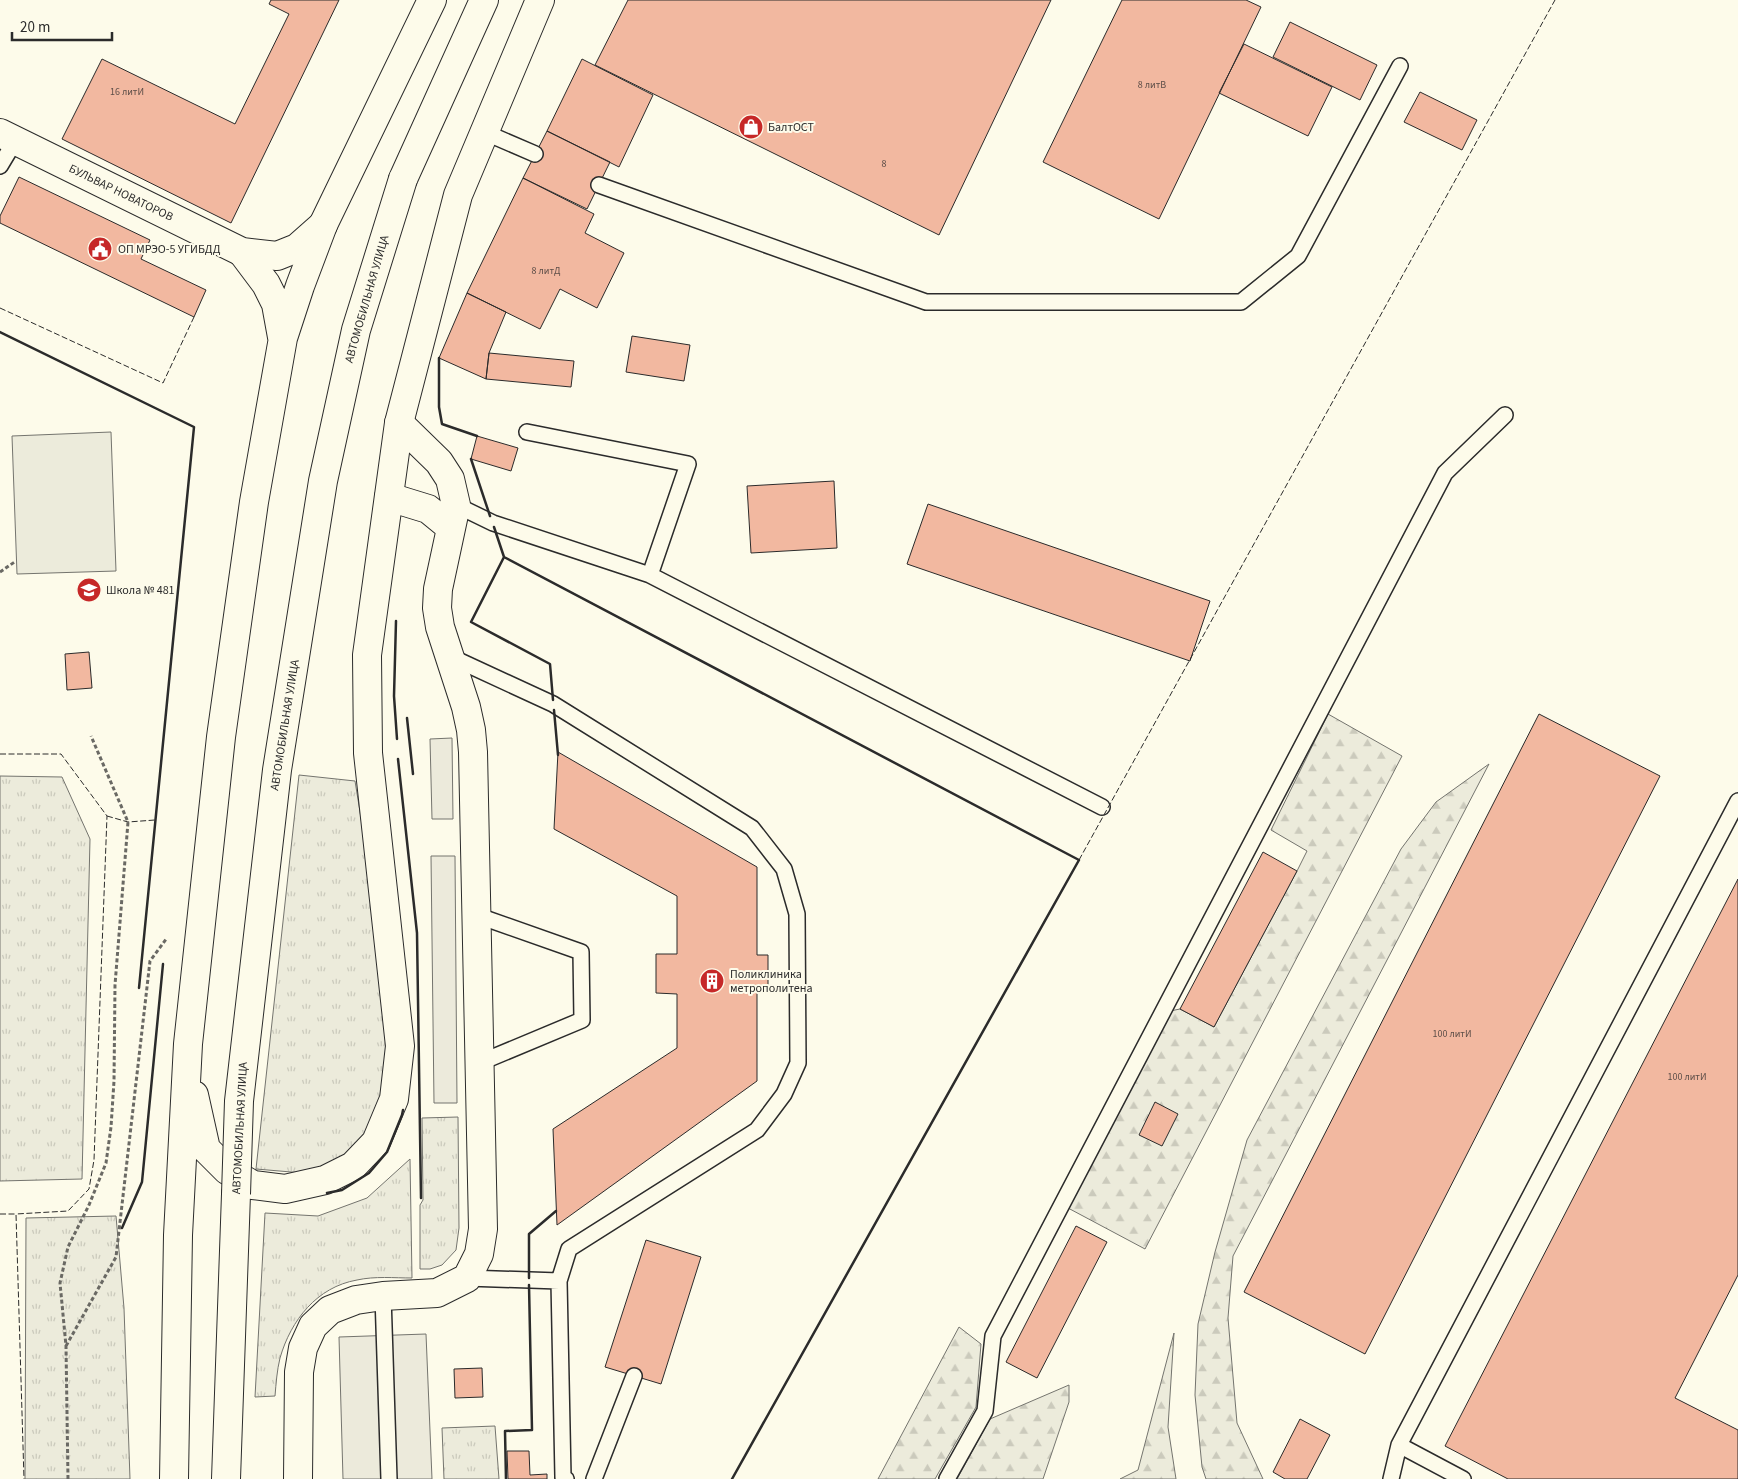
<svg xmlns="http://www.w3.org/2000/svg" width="1738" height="1479" viewBox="0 0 1738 1479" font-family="'Source Sans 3',sans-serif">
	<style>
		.grass { fill: url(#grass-tufts); stroke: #74746e }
		.forest { fill: url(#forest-firs); stroke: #74746e }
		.pitch { fill: #ecebdb; stroke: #74746e }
		.parking { fill: #eceadb; stroke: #74746e }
		.building { fill: #f2b8a0; stroke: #2b2b2b }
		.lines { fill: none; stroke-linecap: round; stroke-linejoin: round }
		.lane-casing { stroke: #2b2b2b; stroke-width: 18 }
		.street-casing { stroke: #2b2b2b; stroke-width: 30 }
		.secondary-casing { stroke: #2b2b2b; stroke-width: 30 }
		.path { stroke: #6a6964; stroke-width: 3; stroke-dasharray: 4 2.5; stroke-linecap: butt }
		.lane { stroke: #fdfbea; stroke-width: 15 }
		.street { stroke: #fdfbea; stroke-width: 28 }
		.secondary { stroke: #fdfbea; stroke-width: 28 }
		.secondary-bridge-casing { stroke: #2b2b2b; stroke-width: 30; stroke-linecap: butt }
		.secondary-bridge { stroke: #fdfbea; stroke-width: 28 }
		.fence { stroke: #2b2b2b; stroke-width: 1; stroke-dasharray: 6 2.5; stroke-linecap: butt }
		.wall { stroke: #2b2b2b; stroke-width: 2.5 }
		.labels { text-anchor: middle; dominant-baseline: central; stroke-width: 4; stroke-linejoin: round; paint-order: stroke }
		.number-label { font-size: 10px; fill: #5d4e48 }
		.poi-label { font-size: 12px; fill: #2b2b2b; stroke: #fdfbea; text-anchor: start }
		.street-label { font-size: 12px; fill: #2b2b2b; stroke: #fdfbea }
	</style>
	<defs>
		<pattern id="grass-tufts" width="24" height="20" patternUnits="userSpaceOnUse" patternTransform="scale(1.25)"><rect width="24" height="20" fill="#ecebdb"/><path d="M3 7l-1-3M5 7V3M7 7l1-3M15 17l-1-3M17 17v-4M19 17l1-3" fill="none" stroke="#cbcabc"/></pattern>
		<pattern id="forest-firs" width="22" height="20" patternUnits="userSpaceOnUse" patternTransform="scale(1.25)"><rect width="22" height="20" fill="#ecebdb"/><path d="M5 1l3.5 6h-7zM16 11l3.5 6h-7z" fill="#cbcabc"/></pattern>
	</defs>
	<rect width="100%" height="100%" fill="#fdfbea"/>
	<path class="grass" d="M299,775L355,781L379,929L393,1046L381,1099L367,1140L333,1165L303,1173L256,1169Z
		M0,776L62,777L90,839L82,1179L0,1181Z
		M458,1117L459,1228L456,1250L442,1265L430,1269H420V1205L423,1200L422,1118Z
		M410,1159L412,1278C394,1278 375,1276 357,1280C317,1287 291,1320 280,1358C277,1370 276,1384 275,1396L255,1397L265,1213L318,1216L367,1198Z
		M116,1216L124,1308L130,1479H25L26,1218Z
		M495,1426L499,1479H444L442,1428Z"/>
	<path class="forest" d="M1328,714L1402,756L1145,1249L1068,1208L1170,1011L1180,1009L1214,1027L1297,871L1307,851L1271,830Z
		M1489,764L1233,1256L1228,1318L1237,1423L1263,1479H1206L1202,1467L1195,1395L1198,1324L1215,1252L1247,1140L1401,849L1436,802Z
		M959,1327L981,1344L976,1407L935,1479H878Z
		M1174,1333L1168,1427L1176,1479H1120L1138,1470Z
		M1069,1385V1402L1043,1479H957L990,1419Z"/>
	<path class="pitch" d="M111,432L116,571L17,574L12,436Z"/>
	<path class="parking" d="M452,738L453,819H432L430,739Z
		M431,856H455L457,1103H434Z
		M426,1334L432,1479H343L339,1337Z"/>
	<path class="building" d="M271,0H339L231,223L62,139L102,59L235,124L289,14L269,4Z
		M628,0H1051L939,235L595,65Z
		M1122,0H1246L1261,7L1159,219L1043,162Z
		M1290,22L1377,65L1360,100L1273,57Z
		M1244,44L1332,87L1308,136L1219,93Z
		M582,59L653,95L619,167L547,131Z
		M1420,92L1477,120L1462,150L1404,122Z
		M547,131L610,162L587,209L523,178Z
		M19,177L150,240L141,259L206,290L194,317L0,223V216Z
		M523,178L594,214L585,233L624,253L597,308L560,289L540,329L467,293Z
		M467,293L506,312L489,353L486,379L439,358Z
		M632,336L690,345L684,381L626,372Z
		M489,353L574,361L571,387L486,379Z
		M477,436L518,448L511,471L471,459Z
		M834,481L837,548L751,553L747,486Z
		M928,504L1210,601L1190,661L907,564Z
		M89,652L92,688L67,690L65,654Z
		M1539,714L1660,776L1365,1354L1244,1292Z
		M558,752L757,867V955H768V989H757V1081L557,1225L553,1129L677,1048V994L656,993V954H677V896L554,829Z
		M1263,852L1297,871L1214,1027L1180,1009Z
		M1738,879V1275L1675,1398L1738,1430V1479H1508L1445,1446Z
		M1155,1102L1178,1114L1162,1146L1139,1135Z
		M1076,1226L1107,1242L1037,1378L1006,1362Z
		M646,1240L701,1257L661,1384L605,1367Z
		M482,1368L483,1397L455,1398L454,1369Z
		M1300,1419L1330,1435L1307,1479H1285L1273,1472Z
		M507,1451H529L530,1475L547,1474V1479H508Z"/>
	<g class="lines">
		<defs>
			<path id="lane" d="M484,132L535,154
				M0,166L15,141
				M599,185L926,302H1241L1298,256L1400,66
				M527,432L688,464L650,575
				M456,505L493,523L650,575L1102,807
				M449,656L553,704L752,828L784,869L797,914L798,1063L784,1094L757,1130L569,1249L559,1281L467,1278
				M476,915L581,952L582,1020L479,1063
				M559,1281L563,1477L566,1479
				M383,1296L389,1479
				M1399,1445L1463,1479
				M594,1479L634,1376
				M947,1479L985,1411L993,1336L1445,473L1505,415
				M1391,1479L1399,1445L1738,801"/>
			<path id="street" d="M0,133L242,252L277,256L297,248L323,225
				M389,497L428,509L450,527
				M298,1479L299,1372L303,1348L313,1326L330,1310L356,1300L383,1296L437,1293L467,1278L479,1254L483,1229L473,752L471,730L466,707L440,627L437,608L438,589L456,505L450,479L439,462L399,423"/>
			<path id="secondary" d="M403,179L484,0
				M242,252L266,284L276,304L282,337
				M194,1095L206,1149L227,1170L253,1185L285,1189L325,1180L353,1166L376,1142L394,1099L400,1046L368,753L367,655L399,423L458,195L540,0
				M174,1479L178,1235L188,1044L221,737L254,502L283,338L300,286L323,225L432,0
				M226,1479L236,1194"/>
		</defs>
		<use href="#lane" class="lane-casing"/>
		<use href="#street" class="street-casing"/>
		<use href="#secondary" class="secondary-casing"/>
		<path class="path" d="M0,572L16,561
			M66,1346L116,1257L150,961L167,938
			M68,1479L66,1346L60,1283L68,1247L89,1205L106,1163L111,1127L114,1081L115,985L128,822L91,736"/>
		<use href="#lane" class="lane"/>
		<use href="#street" class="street"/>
		<use href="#secondary" class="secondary"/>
		<defs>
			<path id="secondary-bridge" d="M236,1194L239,1101L277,770L323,481L356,330L403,179"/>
		</defs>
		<use href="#secondary-bridge" class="secondary-bridge-casing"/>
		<use href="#secondary-bridge" class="secondary-bridge"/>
		<path class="fence" d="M0,308L163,383L194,317
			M0,754H61L107,816L94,1160L89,1189L68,1211L16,1214
			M107,816L128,822L155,820
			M1079,860L1555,0
			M0,1214H16L24,1479"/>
		<path class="wall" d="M0,332L194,427L139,988
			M439,358V407L442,424L477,436
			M471,459L490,516
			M494,527L504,557
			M396,621L394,696L397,739
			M553,700L550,664L471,622L504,557L1079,860L732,1479
			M554,710L558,755
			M407,718L413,774
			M398,759L417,933L421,1198
			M327,1193L342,1190L369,1173L387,1152L402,1115L403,1110
			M122,1228L142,1182L163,964
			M529,1278V1234L556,1211
			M506,1479L505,1431L532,1430L529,1285"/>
	</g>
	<defs>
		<symbol id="shop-disc" viewBox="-11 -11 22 22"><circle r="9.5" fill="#c62828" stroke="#fdfbea"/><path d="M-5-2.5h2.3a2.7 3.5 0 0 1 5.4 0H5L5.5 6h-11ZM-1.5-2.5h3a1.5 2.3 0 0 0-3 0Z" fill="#fff"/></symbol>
		<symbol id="civic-disc" viewBox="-11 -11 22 22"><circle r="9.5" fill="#c62828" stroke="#fdfbea"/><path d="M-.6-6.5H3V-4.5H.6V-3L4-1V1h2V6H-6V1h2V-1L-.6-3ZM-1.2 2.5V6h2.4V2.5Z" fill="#fff"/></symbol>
		<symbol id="school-disc" viewBox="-11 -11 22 22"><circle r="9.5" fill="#c62828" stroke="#fdfbea"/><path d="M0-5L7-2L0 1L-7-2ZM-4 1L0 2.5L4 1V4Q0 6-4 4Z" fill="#fff"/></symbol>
		<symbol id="building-disc" viewBox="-11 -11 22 22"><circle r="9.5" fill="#c62828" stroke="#fdfbea"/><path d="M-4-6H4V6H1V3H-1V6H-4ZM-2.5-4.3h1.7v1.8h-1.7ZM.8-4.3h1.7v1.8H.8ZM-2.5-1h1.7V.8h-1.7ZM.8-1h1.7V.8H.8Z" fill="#fff"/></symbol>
	</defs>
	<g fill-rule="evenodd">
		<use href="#shop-disc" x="737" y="113" width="28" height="28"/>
		<use href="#civic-disc" x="86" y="235" width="28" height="28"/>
		<use href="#school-disc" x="75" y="576" width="28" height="28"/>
		<use href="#building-disc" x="698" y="967" width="28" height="28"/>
	</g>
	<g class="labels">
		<g class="number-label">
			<text x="1152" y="85">8 литВ</text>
			<text x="127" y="92">16 литИ</text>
			<text x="884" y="164">8</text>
			<text x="546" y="271">8 литД</text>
			<text x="1452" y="1034">100 литИ</text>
			<text x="1687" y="1077">100 литИ</text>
		</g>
		<g class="poi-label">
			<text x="768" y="127">БалтОСТ</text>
			<text x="118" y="249">ОП МРЭО-5 УГИБДД</text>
			<text x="106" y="590">Школа № 481</text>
			<text x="730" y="974">Поликлиника<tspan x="730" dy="14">метрополитена</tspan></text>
		</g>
		<g class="street-label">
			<text transform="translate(121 193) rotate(26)">БУЛЬВАР НОВАТОРОВ</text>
			<text transform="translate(367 299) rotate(-74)">АВТОМОБИЛЬНАЯ УЛИЦА</text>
			<text transform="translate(285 725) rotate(-81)">АВТОМОБИЛЬНАЯ УЛИЦА</text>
			<text transform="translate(240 1128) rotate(-87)">АВТОМОБИЛЬНАЯ УЛИЦА</text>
		</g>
	</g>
	<path d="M12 32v8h100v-8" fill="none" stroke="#2b2b2b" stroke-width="2.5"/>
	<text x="20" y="32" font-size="15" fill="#2b2b2b" stroke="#fdfbea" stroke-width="4" paint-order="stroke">20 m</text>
</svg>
